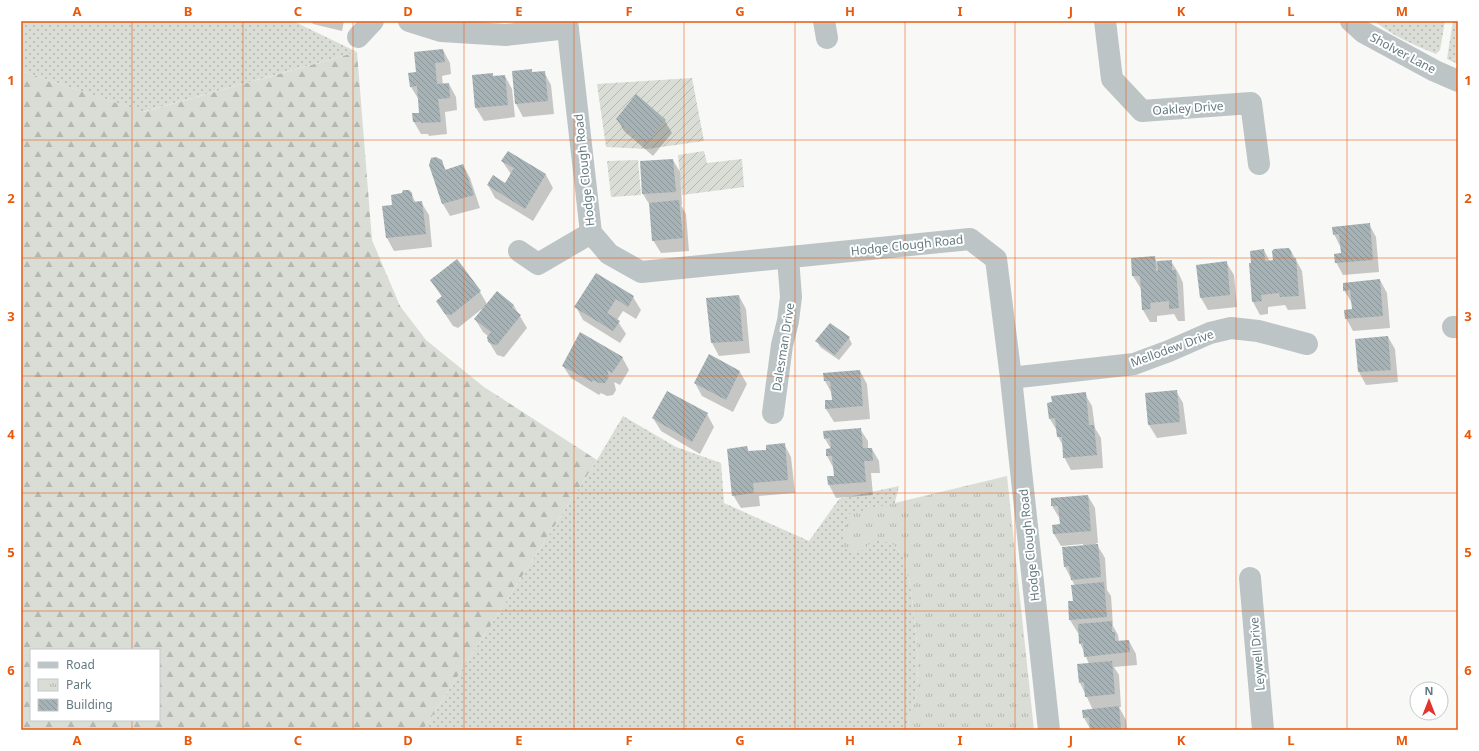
<svg xmlns="http://www.w3.org/2000/svg" width="1479" height="751" viewBox="0 0 1479 751" font-family="'Noto Sans',sans-serif">
	<style>
		.grass { fill: url(#grass-dots) }
		.forest { fill: url(#forest-firs); fill-rule: evenodd }
		.park { fill: url(#park-tufts) }
		.garden { fill: url(#garden-furrows) }
		.shadow { fill: #0003 }
		.building { fill: url(#building-back-hatch) }
		.lines { fill: none; stroke-linecap: round; stroke-linejoin: round }
		.minor { stroke: #bdc4c6; stroke-width: 22 }
		.grid { fill: none; stroke: #e8590c; stroke-width: 1; stroke-opacity: 0.55 }
		.labels { text-anchor: middle; dominant-baseline: central; stroke-width: 4; stroke-linejoin: round; paint-order: stroke }
		.street-label { font-size: 12px; fill: #647a81; stroke: #fff }
		.neatline { fill: none; stroke: #e8590c; stroke-width: 1.5 }
		.grid-label { font-size: 13px; text-anchor: middle; font-weight: bold; fill: #e8590c }
	</style>
	<defs>
		<pattern id="grass-dots" width="8" height="8" patternUnits="userSpaceOnUse"><rect width="8" height="8" fill="#daddd5"/><path d="M2 2h.1M6 6h.1" fill="none" stroke="#b4b8b2" stroke-width="1.8" stroke-linecap="round"/></pattern>
		<pattern id="forest-firs" width="22" height="20" patternUnits="userSpaceOnUse"><rect width="22" height="20" fill="#daddd5"/><path d="M5 1l3.5 6h-7zM16 11l3.5 6h-7z" fill="#b4b8b2"/></pattern>
		<pattern id="park-tufts" width="24" height="20" patternUnits="userSpaceOnUse"><rect width="24" height="20" fill="#daddd5"/><path d="M3 7l-1-3M5 7V3M7 7l1-3M15 17l-1-3M17 17v-4M19 17l1-3" fill="none" stroke="#b4b8b2"/></pattern>
		<pattern id="garden-furrows" width="10" height="10" patternUnits="userSpaceOnUse"><rect width="10" height="10" fill="#daddd5"/><path d="M-1 1l2-2M0 10L10 0M9 11l2-2" fill="none" stroke="#b4b8b2"/></pattern>
		<pattern id="building-back-hatch" width="6" height="6" patternUnits="userSpaceOnUse"><rect width="6" height="6" fill="#a6b2b5"/><path d="M-1 5l2 2M0 0l6 6M5-1l2 2" fill="none" stroke="#8b9699"/></pattern>
	</defs>
	<rect width="100%" height="100%" fill="#f8f8f6"/>
	<path class="grass" d="M21,21H293L357,52L142,112L21,71Z
		M1374,21H1445L1440,50L1436,54C1414,45 1393,36 1374,21Z
		M1453,21H1458V64L1447,59Z
		M623,416L676,447L721,463L724,503L809,541L839,499L899,486L895,502L891,543L903,555L911,590L917,643L918,693L908,718L909,730H423L597,460Z"/>
	<path class="forest" d="M357,52L372,240L400,306L426,340L484,387L597,460L423,730H21V71L143,112ZM31,650H159V720H31Z"/>
	<path class="park" d="M1007,476L1034,730H909L908,718L918,693L917,643L911,590L903,555L891,543L874,540L859,553L842,548L849,514Z"/>
	<path class="garden" d="M692,78L704,141L647,149L606,147L597,84Z
		M704,151L707,163L742,159L744,187L682,195L678,155Z
		M638,160L641,195L611,197L607,161Z"/>
	<path class="shadow" d="M311,21H344L342,31L313,24Z
		M443,50L450,63L451,74L442,76L443,85L449,84L456,97L457,110L445,112L447,134L429,136L428,134H421L414,122L420,114L419,100L411,87L409,74L417,73Z
		M531,70L533,73L544,72L551,85L554,114L523,117L516,104L513,72Z
		M492,74L494,77L505,76L512,89L515,117L484,121L476,108L473,76Z
		M617,119L665,121L672,133L653,156L624,131Z
		M508,152L546,175L553,188L533,221L495,198L488,185L505,184L511,174L502,161Z
		M673,160L680,172L682,205H681L686,214L689,251L661,253L653,240L651,207L643,194Z
		M441,161L446,170L463,165L470,178L480,208L450,216L443,204L430,165Z
		M411,194L416,203L421,202L429,215L432,247L394,251L387,238L383,207L393,206Z
		M1369,224L1376,237L1379,272L1343,275L1336,262L1342,254L1341,248L1334,234Z
		M1264,250L1270,262L1275,261L1291,251L1302,271L1306,309L1288,310L1285,305L1268,307V314L1260,315L1253,302L1250,264H1252Z
		M1154,257L1159,265L1171,261L1179,274L1183,283L1185,321H1178L1174,314L1157,316V322H1150L1143,310L1141,289L1133,276L1132,259Z
		M457,261L480,292L487,304L497,292L514,306L527,328L504,357L497,355L489,342V337L483,332L475,319L483,308L458,328L453,326L445,314L442,297L431,280Z
		M1226,262L1234,275L1237,307L1208,310L1201,298Z
		M596,274L633,297L641,310L636,319L623,311L617,320L626,334L620,343L583,320L576,307Z
		M1380,280L1387,293L1390,328L1353,331L1346,318L1353,310L1352,303L1344,290Z
		M739,296L746,309L750,353L719,356L712,343Z
		M1388,337L1395,349L1398,382L1366,385L1359,372L1356,340Z
		M849,338L852,344L839,360L820,347L817,341Z
		M622,357L629,370L620,385L614,382L616,390L613,395L607,396L601,393L599,395L571,378L563,366Z
		M860,371L867,384L870,419L834,422L826,409L833,401L832,394L825,381Z
		M740,372L747,384L733,412L702,396L695,383Z
		M1176,391L1183,403L1187,434L1157,438L1149,425L1146,394Z
		M1085,394L1092,406L1095,428L1101,438L1103,468L1071,470L1064,457L1063,446L1058,436L1057,431L1050,419L1048,403Z
		M707,414L714,427L700,454L661,431L653,418Z
		M860,429L868,441V449H872L879,461L880,473H871L873,495L836,498L829,485L835,477L834,469L827,456V450L831,449L825,439Z
		M784,444L791,457L795,493L759,496L760,506L741,508L733,495L747,447L749,452L767,451Z
		M1088,496L1095,508L1098,543H1096L1105,558L1107,590L1111,596L1113,626L1118,635L1119,642L1129,641L1136,654L1137,665L1114,667L1119,675L1121,707H1119L1126,720L1127,730H1091L1084,718L1093,710L1080,683L1089,664L1080,643L1079,633H1078L1070,620L1069,602H1074L1075,586L1065,567L1083,546V544L1061,546L1054,534L1061,525L1060,519L1052,506Z"/>
	<path class="building" d="M443,49L445,62L435,63L437,84L449,83L450,98L438,99L441,122L421,123V122H413L412,113H419L417,86L410,87L408,73L416,72L414,52Z
		M532,69V72L545,71L548,101L515,104L512,71Z
		M493,73V76L505,75L508,105L475,108L472,75Z
		M636,94L666,120L645,144L616,119Z
		M508,151L546,174L525,209L487,185L493,175L505,183L514,168L501,161Z
		M436,157L442,160L445,170L463,164L474,195L442,204L429,165L431,158Z
		M673,159L676,192L642,194L640,161Z
		M403,190H409L412,193L413,202L422,201L426,234L386,238L382,206L392,205L391,195L402,193Z
		M679,200L683,238L652,241L649,203Z
		M1370,223L1373,260L1335,263L1334,254L1341,253L1339,234L1333,235L1332,227Z
		M1289,248L1291,251L1292,258H1296L1299,296L1280,297L1279,293L1261,295L1262,301L1252,302L1249,263H1251L1250,251L1264,249L1265,261L1273,260L1272,251L1274,249Z
		M1155,256L1156,271H1158L1157,261L1172,260V270H1176L1179,308L1169,309V301L1150,303L1151,309L1142,310L1140,276H1132L1131,258Z
		M457,259L481,291L451,315L445,314L438,304L436,301L442,296L430,280Z
		M1227,261L1230,295L1200,298L1196,265Z
		M596,273L634,296L628,307L616,299L607,313L620,321L613,331L574,307Z
		M1380,279L1383,316L1345,319L1344,310L1352,309L1350,290L1343,291V283Z
		M497,291L514,305L512,308L521,315L497,345L492,344L488,342L487,337L491,332L474,319Z
		M739,295L743,341L711,343L706,298Z
		M830,323L850,337L835,355L815,341Z
		M580,332L623,357L612,373L607,370L609,377L605,383H599L593,380L592,382L562,366Z
		M1388,336L1391,370L1358,372L1355,339Z
		M709,354L740,371L726,400L694,383Z
		M860,370L863,406L825,409V400H832L830,381H824L823,373Z
		M1177,390L1180,422L1148,425L1145,393Z
		M667,391L708,413L692,442L652,418Z
		M1086,392L1089,425H1094L1097,455L1063,458L1062,437H1057L1055,418L1049,419L1047,403L1052,402L1051,396Z
		M861,428L863,448H872L873,461H864L866,482L828,485L827,476H834L832,456H826V449L831,448L830,438L824,439L823,431Z
		M785,443L788,480L753,483L754,493L732,496L727,449L747,446L748,451L766,450V445Z
		M1088,495L1091,531L1053,534L1052,525L1060,524L1058,506H1051V498Z
		M1098,544L1101,577L1071,580L1069,566L1064,567L1062,547Z
		M1104,582L1107,617L1069,620L1068,601H1073L1071,585Z
		M1112,621V632H1115V641L1129,640L1130,652L1084,657L1083,643L1079,644L1078,624Z
		M1112,661L1115,694L1085,697L1084,682L1079,683L1077,664Z
		M1119,706L1121,730H1090L1089,717L1083,718L1082,710Z"/>
	<g class="lines">
		<path class="minor" d="M409,21L441,31L506,35L568,28
			M567,21L591,233L609,254L641,272L970,239L996,259L1011,378L1049,730
			M824,21L827,38
			M1105,21L1112,79L1142,111L1251,103L1259,164
			M1351,21L1363,32L1435,71L1458,81
			M358,37L373,21
			M519,251L538,264L591,233
			M1453,327H1458
			M1011,378L1134,364L1169,351L1210,333L1231,328L1258,331L1307,344
			M773,413L782,345L788,321L791,297L788,258
			M1250,578L1263,730"/>
	</g>
	<path class="grid" d="M132,21V650M243,21V730M353,21V730M464,21V730M574,21V730M684,21V730M795,21V730M905,21V730M1015,21V730M1126,21V730M1236,21V730M1347,21V730M21,140H1458M21,258H1458M21,376H1458M21,493H1458M21,611H1458M132,720V730"/>
	<g class="labels">
		<g class="street-label">
			<text transform="translate(1403 53) rotate(28)">Sholver Lane</text>
			<text transform="translate(1188 108) rotate(-4)">Oakley Drive</text>
			<text transform="translate(584 170) rotate(-96)">Hodge Clough Road</text>
			<text transform="translate(907 245) rotate(-6)">Hodge Clough Road</text>
			<text transform="translate(783 347) rotate(-81)">Dalesman Drive</text>
			<text transform="translate(1172 348) rotate(-20)">Mellodew Drive</text>
			<text transform="translate(1029 545) rotate(-96)">Hodge Clough Road</text>
			<text transform="translate(1257 654) rotate(-95)">Leywell Drive</text>
		</g>
	</g>
	<rect width="1479" height="751" fill="none" stroke="#ffffff" stroke-width="44"/>
	<rect x="30" y="649" width="130" height="72" fill="#ffffff" stroke="#c1cacd"/>
	<rect x="38" y="662" width="20" height="6" fill="#bdc4c6" stroke="#c1cacd"/>
	<text x="66" y="669" font-size="12" fill="#647a81">Road</text>
	<rect x="38" y="679" width="20" height="12" fill="url(#park-tufts)" stroke="#c1cacd"/>
	<text x="66" y="689" font-size="12" fill="#647a81">Park</text>
	<rect x="38" y="699" width="20" height="12" fill="url(#building-back-hatch)" stroke="#c1cacd"/>
	<text x="66" y="709" font-size="12" fill="#647a81">Building</text>
	<g transform="translate(1429 701)"><circle r="19" fill="#ffffff" stroke="#c1cacd"/>
	<path d="M0-3L7 15L0 10L-7 15Z" fill="#e1342d"/>
	<text y="-6" font-size="11" font-weight="bold" text-anchor="middle" fill="#647a81">N</text>
	</g>
	<rect x="22" y="22" width="1435" height="707" class="neatline"/>
	<g class="grid-label">
		<text x="77" y="16">A</text>
		<text x="188" y="16">B</text>
		<text x="298" y="16">C</text>
		<text x="408" y="16">D</text>
		<text x="519" y="16">E</text>
		<text x="629" y="16">F</text>
		<text x="740" y="16">G</text>
		<text x="850" y="16">H</text>
		<text x="960" y="16">I</text>
		<text x="1071" y="16">J</text>
		<text x="1181" y="16">K</text>
		<text x="1291" y="16">L</text>
		<text x="1402" y="16">M</text>
		<text x="11" y="85">1</text>
		<text x="1468" y="85">1</text>
		<text x="11" y="203">2</text>
		<text x="1468" y="203">2</text>
		<text x="11" y="321">3</text>
		<text x="1468" y="321">3</text>
		<text x="11" y="439">4</text>
		<text x="1468" y="439">4</text>
		<text x="11" y="557">5</text>
		<text x="1468" y="557">5</text>
		<text x="11" y="675">6</text>
		<text x="1468" y="675">6</text>
		<text x="77" y="745">A</text>
		<text x="188" y="745">B</text>
		<text x="298" y="745">C</text>
		<text x="408" y="745">D</text>
		<text x="519" y="745">E</text>
		<text x="629" y="745">F</text>
		<text x="740" y="745">G</text>
		<text x="850" y="745">H</text>
		<text x="960" y="745">I</text>
		<text x="1071" y="745">J</text>
		<text x="1181" y="745">K</text>
		<text x="1291" y="745">L</text>
		<text x="1402" y="745">M</text>
	</g>
</svg>
